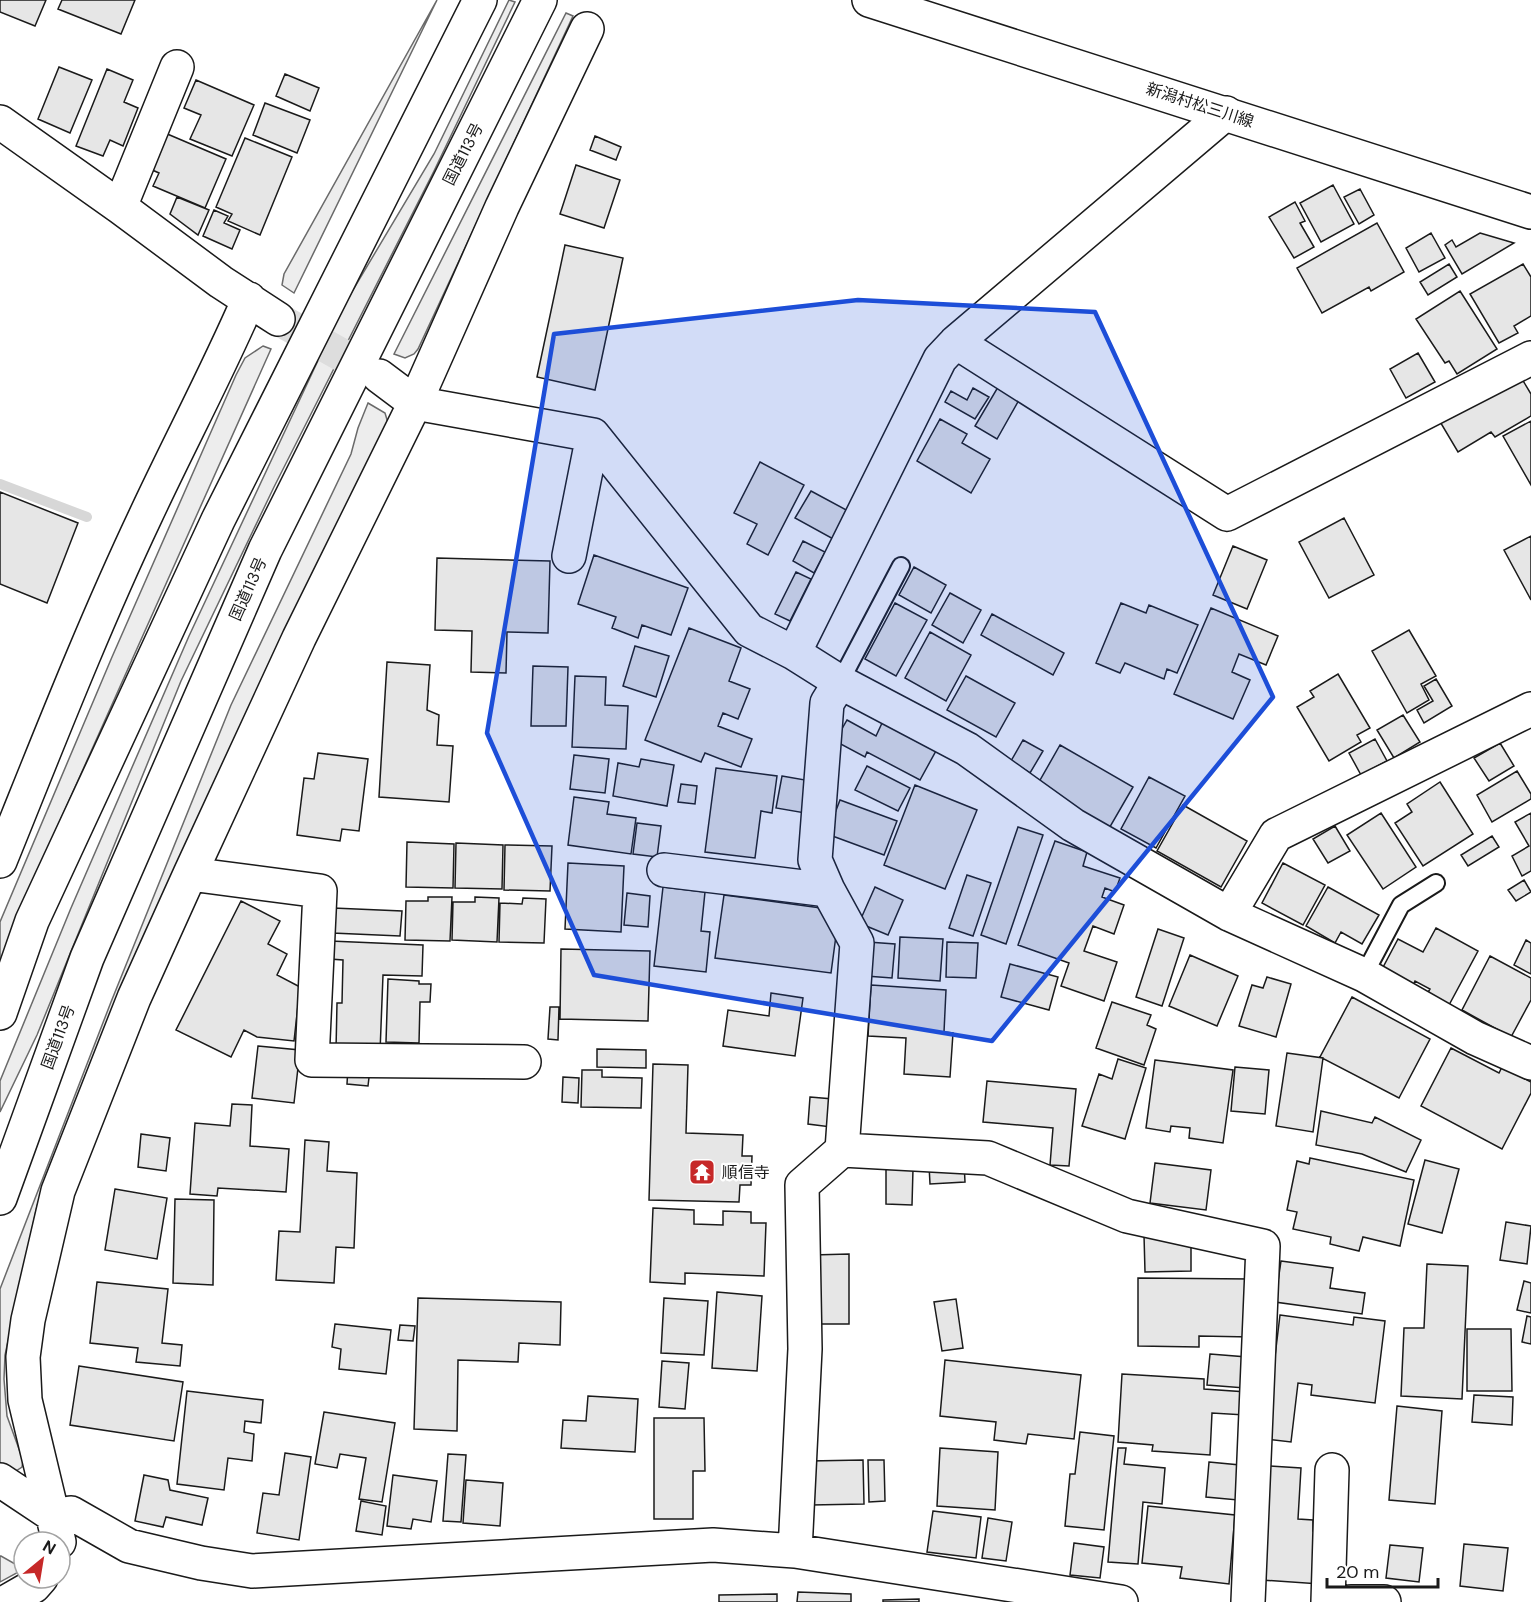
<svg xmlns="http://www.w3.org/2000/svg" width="1531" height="1602" viewBox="0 0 1531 1602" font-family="'DM Sans','Noto Sans JP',sans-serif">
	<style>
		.built { fill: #ededed; stroke: #6a6a6a; stroke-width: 1.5 }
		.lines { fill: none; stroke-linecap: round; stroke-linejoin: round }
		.stream { stroke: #d7d7d7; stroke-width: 10 }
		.building { fill: #e6e6e6; stroke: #1a1a1a; stroke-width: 1.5 }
		.minor-tunnel { stroke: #ddd; stroke-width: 33; stroke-dasharray: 33 16; stroke-linecap: butt }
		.service-casing { stroke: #1a1a1a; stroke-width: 20 }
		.minor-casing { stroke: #1a1a1a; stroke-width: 36 }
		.primary-casing { stroke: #1a1a1a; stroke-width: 36 }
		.trunk-casing { stroke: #1a1a1a; stroke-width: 36 }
		.service { stroke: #fff; stroke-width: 16 }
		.minor { stroke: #fff; stroke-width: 33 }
		.primary { stroke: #fff; stroke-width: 33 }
		.trunk { stroke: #fff; stroke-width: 33 }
		.marked { fill: #1d4ed8; fill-opacity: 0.2; stroke: #1d4ed8; stroke-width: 4.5; stroke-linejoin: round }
		.labels { text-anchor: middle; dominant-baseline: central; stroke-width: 4.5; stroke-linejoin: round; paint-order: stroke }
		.street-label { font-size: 16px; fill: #1a1a1a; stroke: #fff }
		.poi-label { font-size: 16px; fill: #1a1a1a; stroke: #fff; text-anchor: start }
	</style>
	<rect width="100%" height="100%" fill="#fff"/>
	<path class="built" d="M437,0L294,293L282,285L284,274Z
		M509,0L515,2L434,171L274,487L181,681L37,1035L0,1112V1081L71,908L189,636L344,305L434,154Z
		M566,13L573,16L418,349L414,354L405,358L394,354Z
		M263,346L271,349L34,879L0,965V922L112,657L236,375L245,358Z
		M368,403L385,413L388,423L51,1167L37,1206L5,1355L4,1379L7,1416L23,1460L22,1467L16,1471L0,1463V1289L111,1002L231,705L351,454L358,428Z
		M0,1556H1L24,1569L0,1582Z"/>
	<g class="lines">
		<path class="stream" d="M0,484L87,517"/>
	</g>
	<path class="building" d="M0,0H46L35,26L0,12Z
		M62,0H135L121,34L58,9Z
		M59,67L92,80L70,133L38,119Z
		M107,69L133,80L124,102L138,108L123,146L110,140L103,156L76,146Z
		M285,74L319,88L310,111L276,96Z
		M196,80L254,105L232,156L190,139L201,115L184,108Z
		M265,103L310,120L297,153L253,135Z
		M165,133L226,159L205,208L153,186L159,173L150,169Z
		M595,136L621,147L616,160L590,150Z
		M245,138L292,157L260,235L228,221L232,214L216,207Z
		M576,165L620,180L604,228L560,214Z
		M1333,185L1354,224L1321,242L1300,203Z
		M1360,189L1374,215L1359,224L1344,197Z
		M177,197L209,210L198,235L170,214Z
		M1295,202L1305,221L1300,223L1314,247L1294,258L1269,217Z
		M214,210L228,216L224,223L240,230L232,249L203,236Z
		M1377,223L1404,272L1371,291L1369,287L1322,313L1297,268Z
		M1431,233L1445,258L1419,272L1406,248Z
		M1480,233L1514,243L1462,274L1445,245L1452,240L1456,247Z
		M565,245L623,258L595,390L537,377Z
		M1449,264L1457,277L1428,295L1420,282Z
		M1523,264L1531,277V316L1514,326L1518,333L1499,343L1470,294Z
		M1460,291L1497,349L1457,374L1449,361L1445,363L1416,319Z
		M1418,353L1435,382L1406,398L1390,369Z
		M1519,374L1531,394V416L1495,437L1491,432L1458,452L1439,420Z
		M998,387L1019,400L997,439L975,426Z
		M973,388L989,397L975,419L945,402L951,391L967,400Z
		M940,419L967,434L962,443L990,459L971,493L917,461Z
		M1531,421V485L1503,436Z
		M760,462L804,485L768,555L747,544L757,524L734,513Z
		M811,491L850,512L835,540L795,518Z
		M0,492L78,523L47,603L0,584Z
		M1344,518L1374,575L1329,598L1299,542Z
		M1531,536V600L1504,550Z
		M803,541L825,552L814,573L793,561Z
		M1233,546L1267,560L1247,609L1213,595Z
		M594,555L688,588L671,635L642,625L638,638L612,628L616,617L578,604Z
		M437,558L550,561L548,633L507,632L506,673L471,672L472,631L435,630Z
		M914,567L946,585L931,613L899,595Z
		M796,572L811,579L790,621L775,614Z
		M950,593L981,610L963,643L932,625Z
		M895,603L927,620L896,676L865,659Z
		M1121,603L1146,613L1149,605L1198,625L1177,673L1167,669L1164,679L1125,663L1120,673L1096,663Z
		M1211,608L1278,636L1266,665L1239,654L1232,672L1250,680L1233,719L1174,694Z
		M992,614L1064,653L1053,675L981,635Z
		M689,628L741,648L729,681L750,689L738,719L723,713L718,726L752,739L741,767L705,753L701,762L645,740Z
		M1409,630L1436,676L1421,684L1429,700L1407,713L1372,651Z
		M930,632L971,655L946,701L905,678Z
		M635,646L669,656L656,697L623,686Z
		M387,662L430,665L427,710L439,715L437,745L453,746L449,802L379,797Z
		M533,666L568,667L566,726H531Z
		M1338,674L1370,728L1357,735L1361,742L1329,761L1297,707L1314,697L1310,691Z
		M575,676L606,677L605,705L628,706L626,749L572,747Z
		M966,676L1015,703L996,737L947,710Z
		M1436,679L1452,706L1424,723L1417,710L1433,701L1424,686Z
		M1403,715L1420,742L1394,758L1377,730Z
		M847,720L876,736L883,721L937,749L920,780L867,752L865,757L835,741Z
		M1375,739L1387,761L1361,775L1349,753Z
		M1023,740L1043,751L1030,773L1011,761Z
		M1500,743L1514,766L1489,781L1474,758Z
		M1060,745L1133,787L1107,832L1035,789Z
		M318,753L368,759L359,831L342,829L340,841L297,835L304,778L314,779Z
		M574,755L609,759L605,793L570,789Z
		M641,759L674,765L667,806L613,796L618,763L639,767Z
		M867,766L910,788L898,811L855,790Z
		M716,768L777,776L772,813L761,811L755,858L705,852Z
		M1517,771L1531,794V799L1492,822L1477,795Z
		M782,776L811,781L805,813L776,808Z
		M1149,777L1185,796L1156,848L1121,829Z
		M1440,782L1473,834L1423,866L1395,823L1412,812L1407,804Z
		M681,784L697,786L695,804L678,802Z
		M915,785L977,810L945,889L884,865Z
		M574,797L609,802L607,814L636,818L631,854L568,845Z
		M840,800L897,821L884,855L827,834Z
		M1183,805L1247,841L1221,887L1157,851Z
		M1381,813L1416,867L1383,889L1347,835Z
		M1531,813V871L1522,876L1512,856L1529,846L1515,822Z
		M637,823L661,826L657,857L633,854Z
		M1335,826L1350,851L1328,863L1313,839Z
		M1018,827L1043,835L1006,944L981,935Z
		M1492,836L1499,847L1468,866L1461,855Z
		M1055,841L1087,852L1083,866L1120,878L1115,892L1105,888L1102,897L1124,905L1114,934L1093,926L1084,951L1117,962L1104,1001L1061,986L1069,963L1018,945Z
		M407,842L454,844L453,888L406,887Z
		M456,843L503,845L502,889L455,888Z
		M505,845L552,846L550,891L504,890Z
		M568,863L624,866L621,932L565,929Z
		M1283,863L1325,885L1303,925L1262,903Z
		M967,875L991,883L973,936L949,928Z
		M1524,880L1531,892L1516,901L1508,890Z
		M663,887L705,892L701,931L710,932L706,972L654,966Z
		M875,887L903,900L888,935L859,923Z
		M1328,887L1379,915L1362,944L1341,932L1335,943L1306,926Z
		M627,893L650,896L648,927L624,925Z
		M724,895L821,908L837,928L831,973L715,958Z
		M428,897H452L450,941L405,940L406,901H428Z
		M475,897L499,898L497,942L452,940L453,902H475Z
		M523,898L546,899L544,943L499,942L500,903L522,904Z
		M241,901L280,921L268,944L287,954L277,975L300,987L294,1041L257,1037L244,1030L231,1057L176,1030Z
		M333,908L402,911L400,936L332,933Z
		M1436,928L1478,951L1449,1005L1427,994L1430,989L1415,981L1411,990L1380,973L1398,939L1423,952Z
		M1158,929L1184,938L1162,1006L1136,997Z
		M900,937L943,939L940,981L898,978Z
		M1526,940L1531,943V974L1514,965Z
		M330,941L423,945L422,976L383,975L380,1052L336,1050L337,1003H342L343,960L330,959Z
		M868,942L895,944L892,978L866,976Z
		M947,942L978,943L976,978L946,977Z
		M561,949L650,951L648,1021L560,1019Z
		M1190,955L1238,976L1217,1026L1169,1006Z
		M1490,956L1531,978V1000L1511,1037L1462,1010Z
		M1010,964L1058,977L1049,1010L1001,997Z
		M1267,977L1291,984L1276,1037L1239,1026L1252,985L1263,988Z
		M388,979L419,981V984H431L430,1002H420L419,1043L386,1042Z
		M871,985L946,990L944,1032L953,1033L950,1077L904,1074L906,1038L868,1036Z
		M771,993L803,998L795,1056L723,1046L728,1010L769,1016Z
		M1352,997L1430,1039L1399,1098L1320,1057Z
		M1112,1002L1151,1015L1147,1025L1156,1029L1144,1065L1096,1048Z
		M550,1007H559L558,1040L548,1039Z
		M258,1046L300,1050L294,1103L252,1098Z
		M1451,1048L1499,1073L1502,1067L1531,1082V1093L1502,1149L1421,1106Z
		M597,1049L646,1050V1068L597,1067Z
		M1287,1053L1323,1058L1313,1132L1276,1126Z
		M1118,1059L1146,1068L1125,1139L1082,1126L1099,1074L1112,1079Z
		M1155,1060L1233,1070L1223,1143L1189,1138L1190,1128L1171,1126L1170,1132L1146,1128Z
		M653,1064L688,1065L686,1133L743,1135L742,1156H752L751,1185H740L739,1202L649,1200Z
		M348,1067L370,1069L368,1086L347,1084Z
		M1235,1067L1269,1070L1265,1114L1231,1111Z
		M582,1070H602V1077L642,1078L641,1108L581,1107Z
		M563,1077L579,1078L578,1103L562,1102Z
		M987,1081L1076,1089L1069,1166L1050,1165L1053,1128L983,1122Z
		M810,1097L833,1099L831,1127L808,1124Z
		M232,1104L252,1105L250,1146L289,1149L286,1192L218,1188L217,1196L190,1194L195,1123L230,1126Z
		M1321,1111L1372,1123L1375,1117L1421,1140L1406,1172L1362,1154L1316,1145Z
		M141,1134L170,1138L166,1171L138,1167Z
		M305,1140L329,1142L327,1171L357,1173L354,1248L336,1247L334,1283L276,1280L279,1231L300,1232Z
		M1310,1158L1414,1180L1400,1246L1363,1237L1359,1251L1330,1244L1331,1237L1293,1229L1297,1212L1287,1210L1297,1161L1309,1164Z
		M1425,1160L1459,1169L1442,1233L1408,1224Z
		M964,1162L965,1182L930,1184L929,1165Z
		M1155,1163L1211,1170L1206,1210L1150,1203Z
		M886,1168L913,1169L912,1205L886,1204Z
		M115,1189L167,1198L157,1259L105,1250Z
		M175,1199L214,1200L213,1285L173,1283Z
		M653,1208L694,1210V1224L723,1225V1211L751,1212V1223H766L764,1276L685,1273V1284L650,1282Z
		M1506,1222L1531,1226L1527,1264L1500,1260Z
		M1144,1235H1191V1271L1145,1272Z
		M849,1254V1324H812V1255Z
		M1281,1261L1333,1268L1330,1288L1365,1293L1362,1314L1275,1302Z
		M1427,1264L1468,1266L1462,1399L1401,1396L1404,1328H1424Z
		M1138,1278L1251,1279V1337L1199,1336V1347L1138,1346Z
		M1524,1281L1531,1283V1313L1517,1310Z
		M97,1282L168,1289L162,1343L182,1345L180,1366L136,1362L138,1348L90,1343Z
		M717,1292L762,1296L757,1371L712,1368Z
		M418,1298L561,1302L560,1345L519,1343L518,1362L458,1360L457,1431L414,1429Z
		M664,1298L708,1301L704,1355L661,1353Z
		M956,1299L963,1348L942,1351L934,1302Z
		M1280,1315L1353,1325L1354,1317L1385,1321L1375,1403L1311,1395L1312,1385L1298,1383L1291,1442L1265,1439Z
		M1527,1316L1531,1317V1344L1522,1342Z
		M335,1324L391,1330L386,1374L339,1369L341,1349L332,1347Z
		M400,1325L415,1326L413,1341L398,1340Z
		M1467,1329H1511L1512,1391H1467Z
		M1210,1354L1247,1357L1245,1388L1207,1385Z
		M945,1360L1081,1375L1074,1439L1028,1434L1026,1444L994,1440L996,1422L940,1416Z
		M662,1361L689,1363L685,1409L659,1407Z
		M79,1366L183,1382L174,1441L70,1425Z
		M1122,1374L1204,1379V1389L1247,1392L1245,1415L1212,1413L1210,1455L1152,1451L1153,1445L1118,1442Z
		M187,1391L263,1400L261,1423L245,1421L244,1432L254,1434L252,1461L228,1458L224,1490L177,1484Z
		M1474,1395L1513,1397L1512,1425L1472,1422Z
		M588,1396L638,1399L635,1452L561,1448L563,1420L586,1421Z
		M1397,1406L1442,1411L1435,1504L1389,1500Z
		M324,1412L395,1423L382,1502L359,1499L366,1458L340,1454L337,1468L315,1464Z
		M654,1418H704L705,1471H693V1519H654Z
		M1080,1432L1114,1436L1104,1530L1065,1526L1070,1474H1075Z
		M940,1448L998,1452L995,1510L937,1506Z
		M1118,1448H1126L1124,1464L1165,1468L1162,1504L1143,1502L1138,1564L1108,1562Z
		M285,1453L311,1457L299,1540L257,1533L263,1493L279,1495Z
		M448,1454L466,1455L461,1522L443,1521Z
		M863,1460L864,1504L811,1505L809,1461Z
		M868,1460H884L885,1501L869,1502Z
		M1209,1462L1240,1465L1238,1500L1206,1497Z
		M1268,1466L1301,1468L1298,1519L1313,1520V1531H1323L1320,1584L1261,1580Z
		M144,1475L168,1480L170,1490L208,1498L202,1525L166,1517L163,1527L135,1521Z
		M393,1475L437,1481L431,1522L413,1519L411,1529L387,1526Z
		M466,1480L503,1483L500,1526L463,1523Z
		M361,1501L386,1506L382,1535L356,1531Z
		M1148,1506L1235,1515L1229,1584L1180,1578L1182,1567L1142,1563Z
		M933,1511L981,1517L976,1558L927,1552Z
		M988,1518L1012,1522L1006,1561L982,1558Z
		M1074,1543L1104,1547L1100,1578L1070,1575Z
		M1464,1544L1508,1548L1503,1591L1460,1586Z
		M1390,1545L1423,1548L1419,1582L1386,1578Z
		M798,1592L851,1594V1602H797Z
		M777,1594V1602H719V1595Z
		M919,1599V1602H883V1600Z"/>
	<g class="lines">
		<path class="minor-tunnel" d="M278,319L379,376"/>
		<defs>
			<path id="service" d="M840,682L901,566
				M1364,975L1401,905L1436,883"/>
			<path id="minor" d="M0,122L120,207L221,282L278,319
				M120,207L177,67
				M956,342L1227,514L1531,358
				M379,376L415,403L593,435L749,630L794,653L840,682L967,749L1073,825L1229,914L1364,975L1475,1038L1531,1063
				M569,556L593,435
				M794,653L940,359L956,342L1226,113
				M0,861C47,745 92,629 145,517C179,444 217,373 249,299
				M664,870L828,890
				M190,874L320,891L312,1060L524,1062
				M1229,914L1276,835L1531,709
				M842,1150L988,1158L1127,1216L1263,1246L1248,1602
				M0,1480L54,1516L71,1513L129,1546L201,1563L252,1571L713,1545L795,1551L1121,1602
				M59,1542L25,1400L23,1357L28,1320L58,1191L134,998L190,874L299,638L415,403L502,207L587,29
				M795,1551L805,1349L802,1185L842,1150L857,943L828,890L815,860L827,703L840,682
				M6,1602L34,1586L41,1578
				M1328,1602L1332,1470
				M1351,1602H1384"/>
			<path id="primary" d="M869,0L1531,212"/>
			<path id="trunk" d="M0,1013L32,921L218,520L480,0
				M0,1198L87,958L265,550L540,0"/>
		</defs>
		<use href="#service" class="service-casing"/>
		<use href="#minor" class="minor-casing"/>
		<use href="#primary" class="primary-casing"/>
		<use href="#trunk" class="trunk-casing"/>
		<use href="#service" class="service"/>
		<use href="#minor" class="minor"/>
		<use href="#primary" class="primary"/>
		<use href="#trunk" class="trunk"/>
	</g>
	<path class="marked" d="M858,300L1095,312L1273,697L992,1041L594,975L487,733L554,334Z"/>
	<defs>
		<symbol id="temple-square" viewBox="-11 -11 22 22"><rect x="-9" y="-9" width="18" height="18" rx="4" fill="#c62828" stroke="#fff"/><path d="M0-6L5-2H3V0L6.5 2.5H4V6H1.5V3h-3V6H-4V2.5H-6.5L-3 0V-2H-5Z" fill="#fff"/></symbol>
	</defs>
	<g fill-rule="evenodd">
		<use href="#temple-square" x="687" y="1157" width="30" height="30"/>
	</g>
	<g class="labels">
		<g class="street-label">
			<text transform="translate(1200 105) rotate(18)">新潟村松三川線</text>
			<text transform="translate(463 154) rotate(-63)">国道113号</text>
			<text transform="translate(248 589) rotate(-66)">国道113号</text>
			<text transform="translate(58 1037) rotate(-70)">国道113号</text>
		</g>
		<g class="poi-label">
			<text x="722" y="1172">順信寺</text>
		</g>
	</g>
	<g transform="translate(42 1560) rotate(30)"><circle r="28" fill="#ffffff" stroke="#a3a3a3" stroke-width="1.5"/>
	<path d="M0-4.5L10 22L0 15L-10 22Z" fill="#c62828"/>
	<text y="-9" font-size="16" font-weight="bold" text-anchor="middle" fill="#1a1a1a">N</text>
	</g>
	<path d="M1327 1578v9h111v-9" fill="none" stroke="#1a1a1a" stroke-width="3"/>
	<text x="1336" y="1578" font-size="18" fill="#1a1a1a" stroke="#ffffff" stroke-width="4.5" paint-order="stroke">20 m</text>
</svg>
